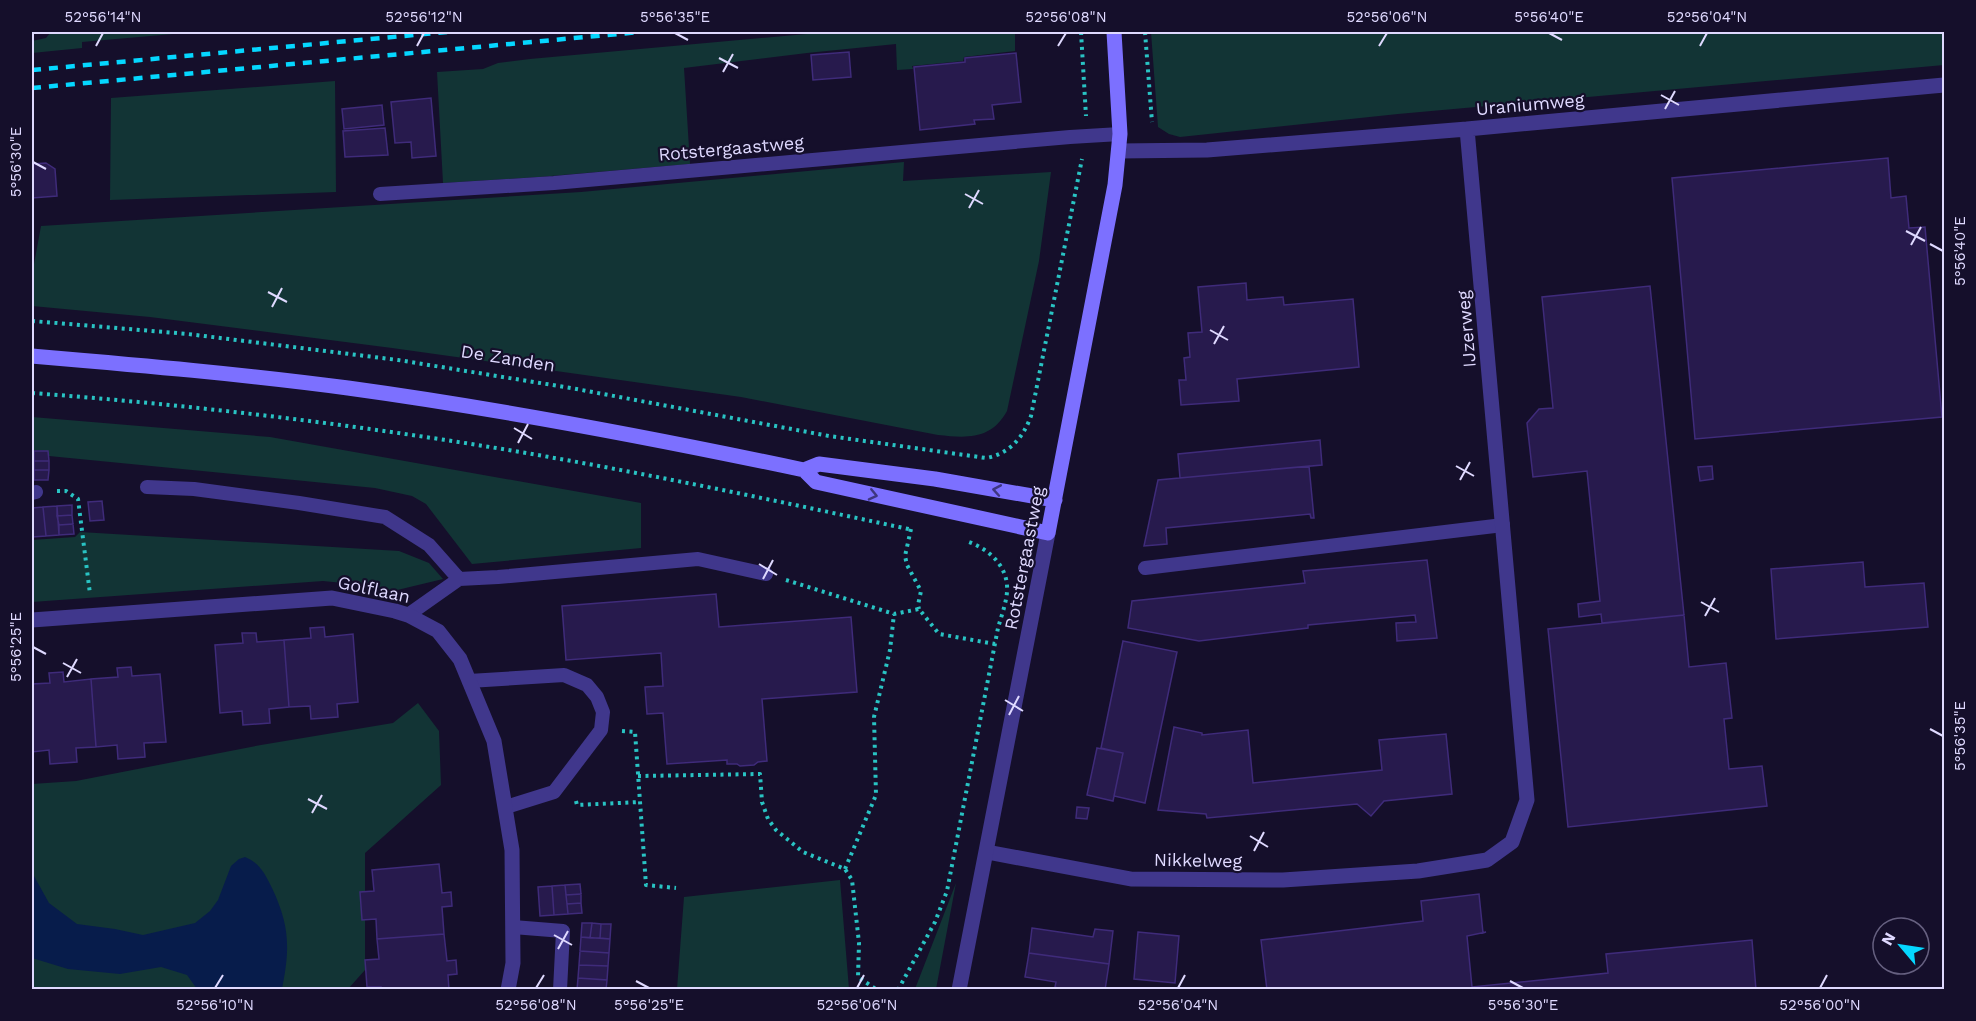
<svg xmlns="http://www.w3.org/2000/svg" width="1976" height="1021" viewBox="0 0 1976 1021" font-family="'Work Sans',sans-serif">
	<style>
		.green { fill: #123435 }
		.water { fill: #071c4b }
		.building { fill: #271a4d; stroke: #3f2b7a; stroke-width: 1.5 }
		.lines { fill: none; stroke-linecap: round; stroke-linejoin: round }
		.path { stroke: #29c3c3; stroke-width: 4; stroke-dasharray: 3 4.5; stroke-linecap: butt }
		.service { stroke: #40378c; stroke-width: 14 }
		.minor { stroke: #40378c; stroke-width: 15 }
		.tertiary { stroke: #40378c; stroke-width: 15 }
		.secondary { stroke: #7c70ff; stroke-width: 15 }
		.rail { stroke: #05d7ff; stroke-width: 4.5; stroke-dasharray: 9 8; stroke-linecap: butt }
		.oneway { stroke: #3e3680 }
		.ticks { fill: none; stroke: #dfd9ff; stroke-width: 2 }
		.labels { text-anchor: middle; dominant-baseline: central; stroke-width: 4.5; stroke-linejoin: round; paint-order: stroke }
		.street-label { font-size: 18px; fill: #dfd9ff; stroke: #150f2b }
		.neatline { fill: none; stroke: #dfd9ff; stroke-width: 2 }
		.ticks-label { font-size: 15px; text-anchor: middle; fill: #dfd9ff }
	</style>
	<rect width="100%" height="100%" fill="#150f2b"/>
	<path class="green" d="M51,32H196L82,42V48L32,53V41L46,38Z
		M829,32H997L1015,34V51L964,57L963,61L912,66L913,69L897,70L896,44L807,53L684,68L690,164L539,177L443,183L437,72L483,69L498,63L530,59Z
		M1151,32H1944V65L1398,114L1180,137L1169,134L1158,127Z
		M335,81L336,192L110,200L111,98Z
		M904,162L903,181L1051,172L1039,261L1007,411C991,440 967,438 938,435L741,397L392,348L150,317L32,306V275L41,226L581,192Z
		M32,417L270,437L641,503V548L472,564L426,504L412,496L375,488L49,456L48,451L32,450Z
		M80,532L399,551L429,563L443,579L389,592L373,586L323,581L32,602V540L75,537Z
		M418,703L439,731L441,785L365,853V970L348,989L32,990V784L76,781L261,745L393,723Z
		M840,880L849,989H677L684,897Z
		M956,883L936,989H915Z"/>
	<path class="water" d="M245,857C260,863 265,874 272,888C290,926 290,949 282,989H197L187,975L161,967L120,974L68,969L32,958V867L34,876L49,903L77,924L115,929L143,935L195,923L210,911L218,900L231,866L239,859Z"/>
	<path class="building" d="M849,52L851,77L813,80L811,55Z
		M1016,53L1021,102L992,105L994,119L974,120L975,124L920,130L914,67L965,62V58Z
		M431,98L436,156L412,158L411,142L395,143L391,102Z
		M382,105L384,125L344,129L342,109Z
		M385,128L388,155L345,157L343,131Z
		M1888,158L1891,198L1906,196L1909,228L1925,227L1942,417L1695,439L1672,178Z
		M46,163L55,169L57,196L32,198V164Z
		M1246,283L1247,300L1283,297L1284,305L1353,299L1359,367L1237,379L1239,401L1181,405L1179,380H1186L1184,358L1190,357L1188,333L1202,332L1198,287Z
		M1650,286L1684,615L1602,623L1601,614L1579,617L1578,604L1600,601L1587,471L1533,477L1527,423L1539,409L1553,408L1542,297Z
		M1320,440L1322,465L1180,478L1178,454Z
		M34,451H48L49,461H34Z
		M34,461H49V470H34Z
		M1309,466L1314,518H1311L1310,514L1166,528L1167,544L1144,546L1158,480Z
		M1712,466L1713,479L1700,481L1698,467Z
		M34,470H49L48,480H34Z
		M102,501L104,520L90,521L88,502Z
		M72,505V515L57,516V506Z
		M57,506L59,535L46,536L43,507Z
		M43,507L46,536L32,537V508Z
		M72,515L73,524L59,525L57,516Z
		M73,524L74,534L59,535V525Z
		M1427,560L1437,638L1397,641L1396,623L1416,622L1415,615L1308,625V628L1199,641L1128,628L1132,601L1305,583L1303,571Z
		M1863,562L1865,587L1924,583L1928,627L1776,639L1771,569Z
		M716,594L719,627L851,617L857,692L762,699L767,761L758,762L754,765L740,766L737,764H727V760L667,764L663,713L647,714L645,687L663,686L661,653L566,660L562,606Z
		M1684,615L1689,667L1726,663L1732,718L1724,719L1729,769L1762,766L1767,806L1568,827L1548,629Z
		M324,627L325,637L353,634L358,702L337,704L338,717L311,719L310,706L289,707L284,640L311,638L310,628Z
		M242,633H256L257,642L284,640L289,707L269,709L270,723L243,725L242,711L220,713L215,645L243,643Z
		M1123,641L1177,652L1145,803L1114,796L1123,753L1101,748Z
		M131,667L132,676L160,674L166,742L144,743L145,757L118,759L117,745L96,747L91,679L118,677L117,668Z
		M63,672L64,682L91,679L96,747L76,748L77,762L50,764L49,750L32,752V684L50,683L49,673Z
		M1174,727L1202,733V735L1248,730L1253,783L1382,770L1379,740L1446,734L1452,794L1384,801L1371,816L1357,804L1207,818L1206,814L1158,810Z
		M1097,748L1123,753L1113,801L1087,795Z
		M1077,807L1089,808L1087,819L1076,818Z
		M439,864L442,893L451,892L452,906L442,907L444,934L377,939L376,919L362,920L360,892L374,891L372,870Z
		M580,884L581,894L566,895L565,885Z
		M565,885L568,914L554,915L552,886Z
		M552,886L554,915L540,916L538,887Z
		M581,894V903L567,904L566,895Z
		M1479,894L1483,933L1486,932L1467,936L1472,987L1608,973L1606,954L1752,940L1756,990H1267L1261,940L1423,921L1421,901Z
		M581,903L582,913L568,914L567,904Z
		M582,923H592L590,938L581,937Z
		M592,923L601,924L600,938H590Z
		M601,924H611L610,939L600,938Z
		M1032,928L1093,937L1095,929L1113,931L1109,964L1029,953Z
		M1138,932L1179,936L1175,983L1134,979Z
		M444,934L447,961L456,960L457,974L448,975L449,990H381V987H367L365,960L379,959L377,939Z
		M581,937L610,939L609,953L580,951Z
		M580,951L609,953L608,966L579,965Z
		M1029,953L1109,964L1105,990H1063L1055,987L1056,982L1025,977Z
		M579,965L608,966L607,980L578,978Z
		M578,978L607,980L606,990H577Z"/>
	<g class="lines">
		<path class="path" d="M1081,32L1086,116
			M1145,32L1152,122
			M32,321L188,334L398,360L571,388L829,436L986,458C1009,454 1023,438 1031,416L1082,159
			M32,393C166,403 299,418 432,438C594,462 754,496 913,530
			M57,491H66L78,499L90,594
			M911,529L905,556L907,565L921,591L918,605L919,609
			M786,580L894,614L919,609L939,634L995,644
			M622,731L635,732L646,885L676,888
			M638,776L760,774L762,802L768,819L776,830L803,852L845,869L852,880L859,943L858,977L877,990
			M576,801L577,805L640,802
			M845,869L876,795L874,717L890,650L894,614
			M898,990L935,922L947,891L998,628C1001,617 1006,604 1007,592C1009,566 988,548 966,541"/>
		<path class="service" d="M380,194L554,183L1070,137L1120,134
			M147,487L194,489L299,503L385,517L429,545L459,579
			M32,493L36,492
			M1145,568L1503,525
			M408,615L459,579L498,577L698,559L766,574
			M469,681L564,675L587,685L597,697L603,712L601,730L554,792L506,807
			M513,927L563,931L560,990"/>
		<path class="minor" d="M1119,151L1207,150L1467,129L1944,85
			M32,620L332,598L395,611L408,615L438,631L460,659L494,741L512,850L513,963L508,990
			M987,852L1131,879L1283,880L1418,871L1487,860L1512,842L1527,800L1467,129"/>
		<path class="tertiary" d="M959,990L1048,533"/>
		<path class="secondary" d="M32,356C137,365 243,374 348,388C501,409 653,438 804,470L816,482L1048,533L1115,185L1120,134L1114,32
			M804,470L819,464L935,479L1055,500"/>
		<path class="rail" d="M32,70L447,32
			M32,88L640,32"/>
	</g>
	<defs><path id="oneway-chevron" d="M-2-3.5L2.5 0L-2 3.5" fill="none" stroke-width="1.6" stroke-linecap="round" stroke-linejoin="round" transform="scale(1.5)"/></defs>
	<g class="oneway">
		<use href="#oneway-chevron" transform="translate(997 490) rotate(-170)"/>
		<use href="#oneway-chevron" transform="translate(873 495) rotate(13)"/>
	</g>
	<path class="ticks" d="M675,33L688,40M1549,33L1562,40M96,46L103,33M417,46L424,33M1058,46L1066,33M1379,46L1387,33M1700,46L1707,33M719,58L738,68M723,72L733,54M1661,95L1679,105M1665,109L1675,91M33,162L46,169M965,194L983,204M969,208L979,190M1906,231L1925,241M1930,244L1943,251M1911,245L1921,227M268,292L287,302M272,307L282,288M1210,330L1228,340M1214,344L1224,326M514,428L532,439M518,443L528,424M1456,466L1474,476M1460,480L1470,462M759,564L777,575M763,579L773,560M1701,602L1719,612M1705,616L1715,598M33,647L46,654M63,663L81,673M67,677L77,659M1005,700L1023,711M1009,715L1019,696M1930,729L1943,736M308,799L327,809M312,813L322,795M1250,836L1268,847M1254,851L1264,832M554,935L572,945M558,949L568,931M636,981L649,988M1510,981L1523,988M215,988L223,975M536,988L544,975M857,988L864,975M1178,988L1185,975M1820,988L1827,975"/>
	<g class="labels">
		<g class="street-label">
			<text transform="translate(1530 104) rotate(-5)">Uraniumweg</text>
			<text transform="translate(731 148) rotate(-5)">Rotstergaastweg</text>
			<text transform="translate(1466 329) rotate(-95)">IJzerweg</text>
			<text transform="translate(508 358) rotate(9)">De Zanden</text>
			<text transform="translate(1024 558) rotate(-79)">Rotstergaastweg</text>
			<text transform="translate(374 589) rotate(12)">Golflaan</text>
			<text transform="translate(1198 860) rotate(1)">Nikkelweg</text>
		</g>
	</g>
	<rect width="1976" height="1021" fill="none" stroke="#150f2b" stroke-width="66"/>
	<g transform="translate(1901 946) rotate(299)"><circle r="28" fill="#150f2b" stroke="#666080" stroke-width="1.5"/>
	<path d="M0-4.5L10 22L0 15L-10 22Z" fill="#05d7ff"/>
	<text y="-9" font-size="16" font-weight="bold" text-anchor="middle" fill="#dfd9ff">N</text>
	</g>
	<rect x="33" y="33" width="1910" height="955" class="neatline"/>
	<g class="ticks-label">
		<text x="103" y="22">52°56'14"N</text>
		<text x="424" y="22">52°56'12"N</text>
		<text x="675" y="22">5°56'35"E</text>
		<text x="1066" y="22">52°56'08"N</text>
		<text x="1387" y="22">52°56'06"N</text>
		<text x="1549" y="22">5°56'40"E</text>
		<text x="1707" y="22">52°56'04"N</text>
		<text transform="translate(16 162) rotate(-90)" y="5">5°56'30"E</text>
		<text transform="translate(1960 251) rotate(-90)" y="5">5°56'40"E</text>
		<text transform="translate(16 647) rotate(-90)" y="5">5°56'25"E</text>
		<text transform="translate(1960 736) rotate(-90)" y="5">5°56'35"E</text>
		<text x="215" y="1010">52°56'10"N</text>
		<text x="536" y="1010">52°56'08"N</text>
		<text x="649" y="1010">5°56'25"E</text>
		<text x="857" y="1010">52°56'06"N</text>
		<text x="1178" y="1010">52°56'04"N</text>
		<text x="1523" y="1010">5°56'30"E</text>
		<text x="1820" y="1010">52°56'00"N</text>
	</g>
</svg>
